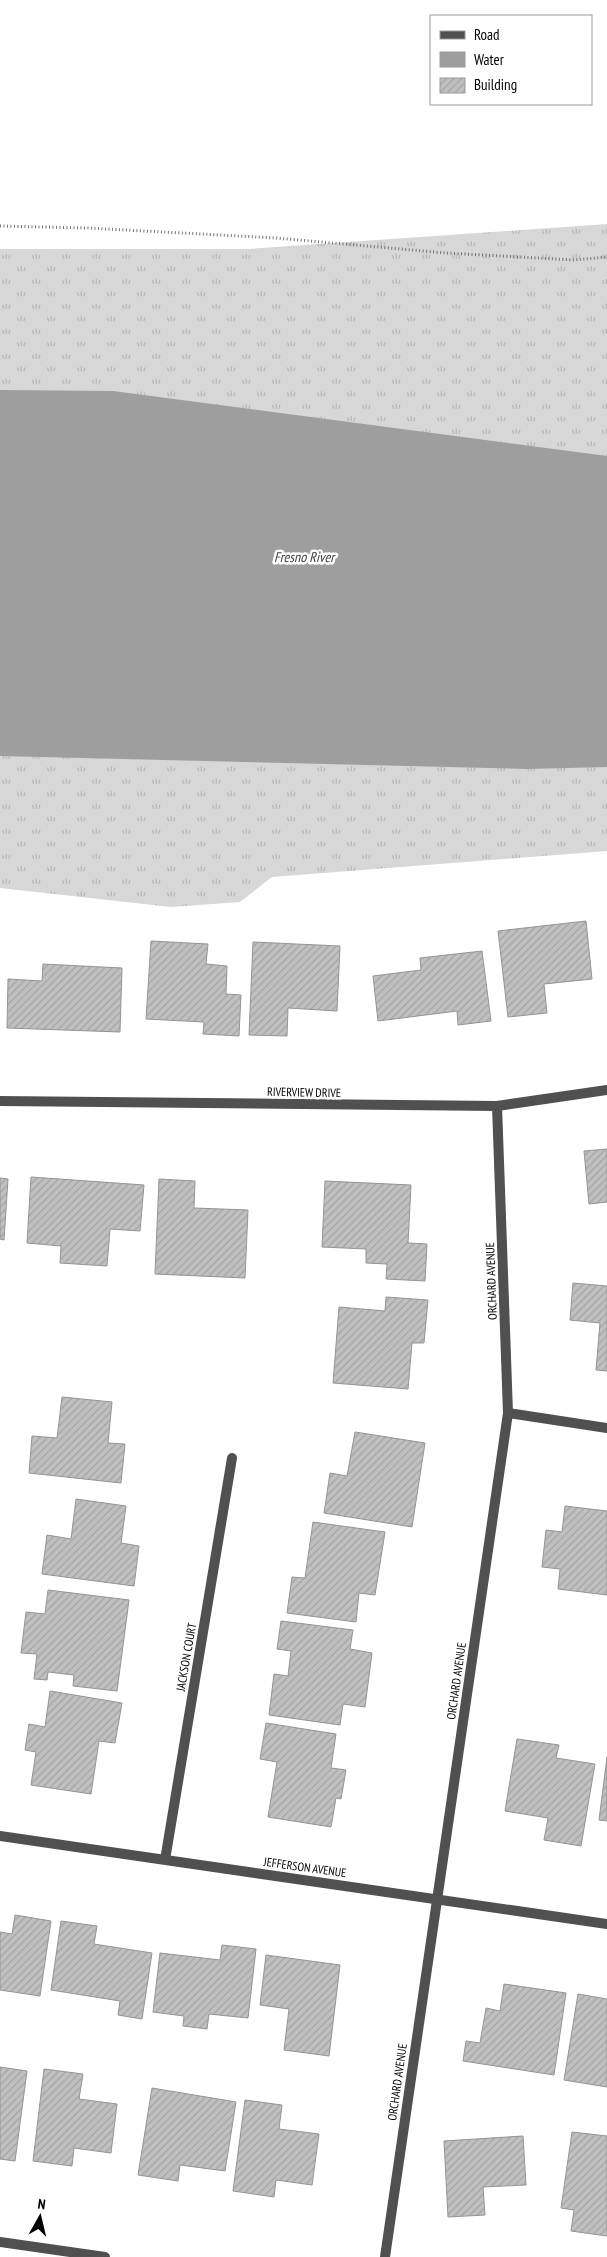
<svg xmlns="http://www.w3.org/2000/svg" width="607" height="2257" viewBox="0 0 607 2257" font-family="'PT Sans Narrow',sans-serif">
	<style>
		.grass { fill: url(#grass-tufts) }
		.water { fill: #9e9e9e }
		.building { fill: url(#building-hatch); stroke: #949494 }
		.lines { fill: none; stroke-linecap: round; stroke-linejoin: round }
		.path { stroke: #727272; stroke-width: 3; stroke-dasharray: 1 2.5; stroke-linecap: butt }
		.minor { stroke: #505050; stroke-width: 10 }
		.labels { text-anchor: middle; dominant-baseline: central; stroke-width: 5; stroke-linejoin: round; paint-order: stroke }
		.street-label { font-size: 12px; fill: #000; stroke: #fff }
		.water-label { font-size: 14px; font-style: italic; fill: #3f3f3f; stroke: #fff }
	</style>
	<defs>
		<pattern id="grass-tufts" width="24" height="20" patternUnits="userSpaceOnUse" patternTransform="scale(1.25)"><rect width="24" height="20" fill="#d7d7d7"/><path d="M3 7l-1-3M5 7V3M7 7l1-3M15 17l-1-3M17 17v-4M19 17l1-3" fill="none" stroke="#b7b7b7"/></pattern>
		<pattern id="building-hatch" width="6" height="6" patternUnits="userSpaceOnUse" patternTransform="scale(1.25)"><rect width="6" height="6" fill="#c0c0c0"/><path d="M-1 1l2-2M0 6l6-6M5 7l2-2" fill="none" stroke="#a3a3a3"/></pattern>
	</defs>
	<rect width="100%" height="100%" fill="#fff"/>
	<path class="grass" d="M607,224V851L272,877L240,902L171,907L0,888V249H248Z"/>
	<path class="water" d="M0,390L113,391L607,456V767L526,769L0,756Z"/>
	<path class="building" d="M586,921L592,979L544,984L547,1013L508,1017L498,931Z
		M151,941L208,944L206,964L227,966L226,994L241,995L239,1036L203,1034L204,1022L146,1019Z
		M253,942L340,946L337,1011L288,1008L287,1036L249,1035Z
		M482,951L491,1021L458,1025L457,1011L378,1021L373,976L421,970L420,958Z
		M43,964L122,968L120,1032L7,1028L8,979L42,981Z
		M607,1149V1202L589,1204L584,1151Z
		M31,1177L144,1185L140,1231L110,1229L107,1266L60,1263L61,1246L27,1243Z
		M0,1178L8,1179L4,1240L0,1239Z
		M159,1179L195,1181L194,1208L248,1210L245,1278L155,1274Z
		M325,1181L411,1185L408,1243L427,1244L425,1281L386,1279L387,1264L366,1263V1249L322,1247Z
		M573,1283L607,1286V1371L596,1370L600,1323L570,1320Z
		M386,1297L428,1300L424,1343H412L408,1389L333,1383L339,1307L385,1311Z
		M62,1397L112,1402L108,1443L125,1444L121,1483L29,1473L32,1436L57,1438Z
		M355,1432L425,1443L412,1527L324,1513L330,1473L347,1476Z
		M76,1499L126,1506L121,1543L139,1546L134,1586L42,1574L47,1535L71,1539Z
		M565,1506L607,1511V1595L558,1589L560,1569L542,1567L546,1530L562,1532Z
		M313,1522L385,1532L375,1595L359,1593L356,1622L287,1613L292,1577L305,1578Z
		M48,1590L129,1600L117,1691L73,1686L74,1675L48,1672L47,1680L34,1679L37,1654L21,1653L26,1612L45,1614Z
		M281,1621L353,1630L350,1649L372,1653L365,1707L343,1704L340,1725L269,1715L274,1674L288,1676L291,1651L277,1649Z
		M50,1691L122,1703L115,1743L99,1741L91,1794L31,1785L36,1752L25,1750L29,1724L45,1727Z
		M266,1723L336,1734L331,1768L346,1770L341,1799L336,1798L331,1827L268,1817L277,1762L260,1759Z
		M517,1739L559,1745L556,1758L595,1764L581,1846L544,1840L548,1818L505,1811Z
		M607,1757V1821L599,1820Z
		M15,1915L51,1921L40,1996L0,1990V1932L12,1934Z
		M61,1921L97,1926L94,1944L152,1953L142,2019L118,2015L120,2001L51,1990Z
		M222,1945L256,1949L248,2018L209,2014L207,2029L183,2026L184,2016L153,2012L160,1953L220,1960Z
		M266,1955L340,1965L329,2056L284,2050L289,2009L260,2005Z
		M504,1984L566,1993L554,2075L463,2061L466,2041L480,2043L486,2008L500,2011Z
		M578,1994L607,1999V2087L564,2080Z
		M0,2067L27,2071L15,2161L0,2159Z
		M44,2069L83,2074L79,2099L117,2104L111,2153L74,2148L72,2166L33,2161Z
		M152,2088L236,2102L225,2171L180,2165L178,2181L138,2175Z
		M245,2100L282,2105L279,2129L319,2134L312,2185L276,2180L274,2197L233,2191Z
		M572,2132L607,2136V2236L571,2231L574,2210L561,2208Z
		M523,2136L526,2185L483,2187L485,2215L448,2217L444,2141Z"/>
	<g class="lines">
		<path class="path" d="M0,226L88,228L276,238L446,253L574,260L607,257"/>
		<path class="minor" d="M0,1101L497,1106L607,1090
			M508,1413L607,1428
			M0,1836L607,1924
			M165,1860L232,1458
			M0,2242L105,2257
			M385,2257L508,1413L497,1106"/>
	</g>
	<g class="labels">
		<g class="street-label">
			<text transform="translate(304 1092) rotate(1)">RIVERVIEW DRIVE</text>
			<text transform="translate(491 1281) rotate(-92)">ORCHARD AVENUE</text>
			<text transform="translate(186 1657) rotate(-80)">JACKSON COURT</text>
			<text transform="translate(456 1681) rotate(-82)">ORCHARD AVENUE</text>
			<text transform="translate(305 1867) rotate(8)">JEFFERSON AVENUE</text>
			<text transform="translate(397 2082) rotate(-82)">ORCHARD AVENUE</text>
		</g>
		<g class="water-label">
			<text x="304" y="557">Fresno River</text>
		</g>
	</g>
	<rect x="430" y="15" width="162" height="90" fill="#ffffff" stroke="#999999"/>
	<rect x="440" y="31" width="25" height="8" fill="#505050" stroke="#999999"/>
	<text x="474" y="40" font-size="15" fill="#000000">Road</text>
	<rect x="440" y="52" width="25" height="15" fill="#9e9e9e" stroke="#999999"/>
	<text x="474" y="65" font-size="15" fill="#000000">Water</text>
	<rect x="440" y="78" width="25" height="15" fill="url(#building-hatch)" stroke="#999999"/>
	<text x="474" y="90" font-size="15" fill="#000000">Building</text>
	<g transform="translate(40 2217) rotate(8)" stroke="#ffffff" stroke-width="4" paint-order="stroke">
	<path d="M0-4L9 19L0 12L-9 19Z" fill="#000000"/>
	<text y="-8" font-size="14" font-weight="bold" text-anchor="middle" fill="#000000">N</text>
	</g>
</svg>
